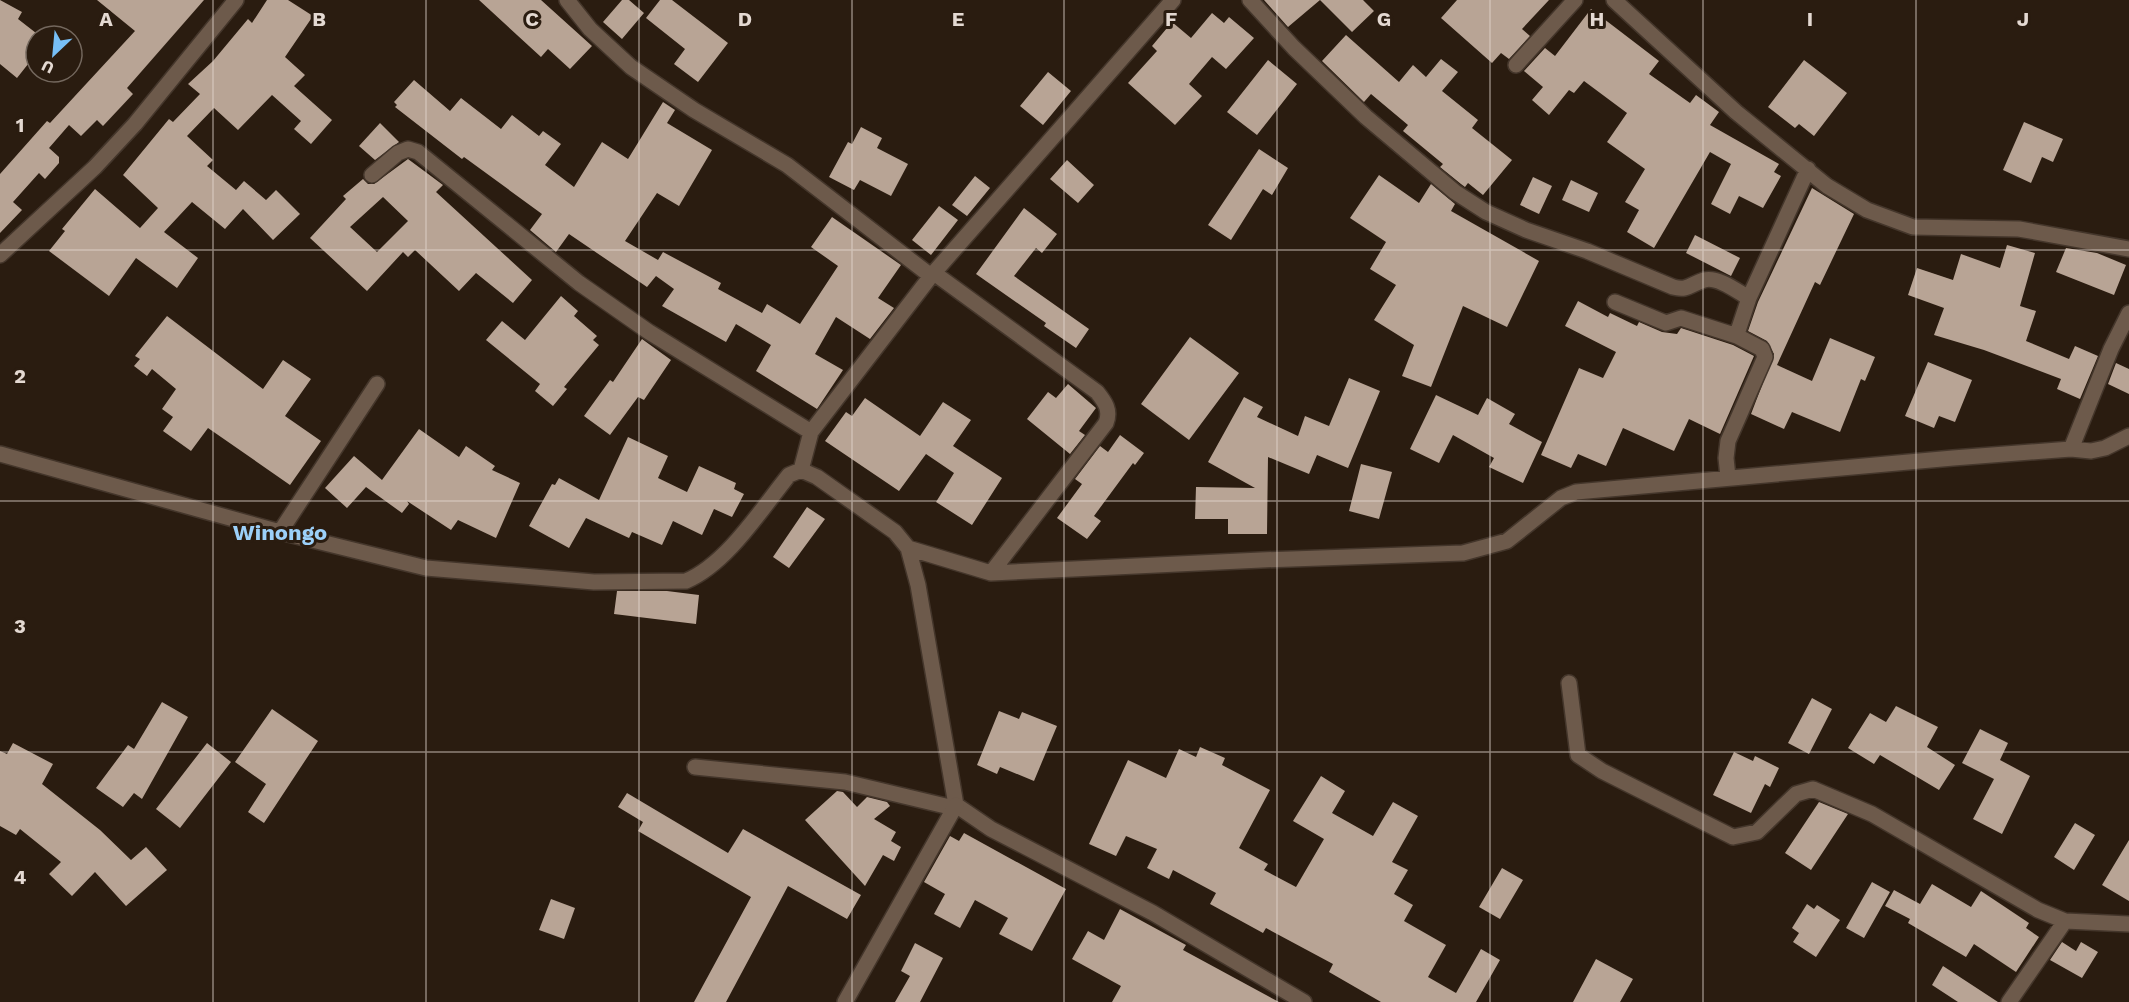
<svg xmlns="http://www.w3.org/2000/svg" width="2129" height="1002" viewBox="0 0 2129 1002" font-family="'Work Sans',sans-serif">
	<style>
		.building { fill: #b8a495; fill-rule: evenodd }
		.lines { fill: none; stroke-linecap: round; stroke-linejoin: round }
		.minor-casing { stroke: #44362b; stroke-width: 18 }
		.tertiary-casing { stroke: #44362b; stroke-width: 18 }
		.minor { stroke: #6d5a4b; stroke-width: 15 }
		.tertiary { stroke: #6d5a4b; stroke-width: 15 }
		.grid { fill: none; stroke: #e4d9d2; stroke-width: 1.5; stroke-opacity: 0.55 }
		.labels { text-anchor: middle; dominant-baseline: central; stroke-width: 6; stroke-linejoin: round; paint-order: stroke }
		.quarter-label { font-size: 22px; font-weight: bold; fill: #9cd0f9; stroke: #2a1c10 }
		.grid-label { font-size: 20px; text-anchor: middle; font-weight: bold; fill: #e4d9d2; stroke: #2a1c10; stroke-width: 6; stroke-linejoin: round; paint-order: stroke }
	</style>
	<rect width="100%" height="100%" fill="#2a1c10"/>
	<path class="building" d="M0,0L22,12L18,19L36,33V54L17,78L0,64Z
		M97,0H204L127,88L133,94L103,126L97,120L81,136L69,125L49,148L59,157V163L45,179L39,173L13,202L22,210L0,233V174L47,121L50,123L135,31Z
		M267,0H288L313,16L285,57L305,75L294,86L332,120L311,144L294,129L301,121L272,95L238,130L214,108L187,136L213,160L207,166L236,190L244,181L266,200L276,190L300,214L273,240L243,209L225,229L192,202L164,232L198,258L177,288L136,258L109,296L49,251L65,231L62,229L95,189L140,228L158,208L123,175L169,119L173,122L200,94L188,84L213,61L248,19L252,23Z
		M479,0H541L592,46L570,69L548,49L541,57Z
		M622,0H629L644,13L622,39L603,22Z
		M660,0H672L728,43L698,82L674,64L685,49L646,18Z
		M1264,0H1320L1288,27Z
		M1320,0H1363L1374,11L1352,32Z
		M1457,0H1549L1522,29L1530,36L1509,59L1501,53L1492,63L1441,18Z
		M1591,9L1659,61L1649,74L1690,103L1696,95L1719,112L1710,125L1779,164L1774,172L1781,176L1763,208L1739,196L1730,214L1711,204L1731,164L1710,152L1654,248L1627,232L1639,210L1625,202L1645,169L1607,142L1627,113L1584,81L1574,93L1569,90L1549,115L1532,100L1543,87L1524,71L1545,48L1555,56Z
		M1212,13L1224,23L1229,17L1254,38L1226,69L1212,57L1189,84L1202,96L1175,125L1128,83L1157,51L1152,46L1172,22L1191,38Z
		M1346,35L1399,82L1413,65L1426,77L1441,59L1458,72L1442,91L1478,120L1472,128L1512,160L1483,195L1468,183L1465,187L1461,184L1440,167L1443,164L1403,131L1408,125L1371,94L1364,102L1322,61Z
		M1268,60L1297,84L1257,135L1227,112Z
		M1804,60L1847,93L1814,136L1799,124L1795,128L1768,107Z
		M1048,72L1071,91L1043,125L1020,106Z
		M414,80L450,111L461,98L501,129L512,115L539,136L543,131L561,144L545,165L574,187L602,142L628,159L663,102L675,110L667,123L712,150L679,206L657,193L625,241L658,260L663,252L721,283L718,289L762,313L767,304L800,324L838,266L811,247L832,217L901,265L878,298L894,308L870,339L836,317L815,354L843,370L817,409L756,371L771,345L736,324L726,342L662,306L674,289L656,276L647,287L569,234L556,252L530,230L542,214L464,157L462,159L395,107L397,105L394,102Z
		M2024,122L2063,139L2053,162L2042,157L2031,183L2003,170Z
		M380,123L399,142L375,160L359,146Z
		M861,127L882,138L877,148L908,164L891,196L860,180L854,190L829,177L848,142L852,144Z
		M1259,149L1288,168L1272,195L1263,189L1231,240L1208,225Z
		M408,159L443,185L436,192L532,280L513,303L476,273L459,291L415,250L408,257L403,252L367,291L310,238L346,199L343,196L363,179L368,184H374ZM383,197L408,221L377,252L350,227Z
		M1067,160L1094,185L1078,203L1050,179Z
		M1379,175L1419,203L1431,184L1455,204L1451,211L1539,261L1507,327L1463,306L1431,387L1402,376L1414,345L1374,320L1396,285L1370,269L1386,242L1350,218Z
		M975,176L990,188L967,216L952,205Z
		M1533,177L1552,186L1539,214L1520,205Z
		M1571,180L1598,193L1589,212L1562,200Z
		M1812,188L1854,214L1820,285L1815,282L1777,365L1812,381L1830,338L1875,357L1865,381L1861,379L1840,432L1792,412L1784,429L1751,414L1774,354L1767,341L1748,331L1758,302Z
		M939,206L958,220L931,255L912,240Z
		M1024,208L1057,234L1042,253L1036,248L1014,276L1089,329L1076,348L1044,326L1046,323L976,274Z
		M1695,235L1740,258L1731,276L1686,253Z
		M2007,245L2035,253L2020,306L2036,311L2026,341L2069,359L2075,346L2098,356L2080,399L2057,389L2061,379L1984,350L1934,335L1944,308L1908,295L1917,268L1953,280L1961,254L2000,268Z
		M2066,248L2097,253L2126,265L2114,295L2056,272Z
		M561,296L578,311L574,316L597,336L593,340L599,345L564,387L567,389L553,406L535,391L540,384L486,340L502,321L525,340Z
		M1578,301L1608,317L1610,313L1637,326L1639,322L1662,332L1677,334L1681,328L1733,345L1754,356L1720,434L1689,419L1674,451L1623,428L1606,466L1578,454L1571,468L1541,455L1579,368L1603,378L1616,352L1565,326Z
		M167,316L263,389L283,360L311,379L285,416L321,441L290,485L208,428L191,451L163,431L173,417L162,409L176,389L152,369L147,376L134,366L140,359L135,356Z
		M1190,337L1239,373L1189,440L1141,404Z
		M642,339L671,360L644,400L638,397L610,435L584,416L610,380L613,382Z
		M1928,362L1972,380L1955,422L1939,416L1934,428L1905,416Z
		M2116,363L2129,369V394L2108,384Z
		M1349,378L1380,391L1348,468L1317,455L1309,474L1268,457L1267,534H1228V519H1195L1196,487L1255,488L1208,462L1244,397L1263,407L1257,417L1298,436L1305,416L1329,426Z
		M1068,384L1096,408L1079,431L1085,435L1070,454L1027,419L1048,392L1056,398Z
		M1436,395L1478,415L1487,398L1515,414L1509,424L1542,442L1523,483L1489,467L1494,458L1453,435L1439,463L1410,449Z
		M865,398L920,436L943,402L971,420L953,446L1002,478L972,525L936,502L954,473L926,454L899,491L825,441L846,412L852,416Z
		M419,429L459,457L466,446L495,466L492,470L520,483L496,538L458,520L451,530L407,501L409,504L402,513L366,487L347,508L325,488L354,456L382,480Z
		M1120,435L1144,453L1135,465L1133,463L1094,516L1101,521L1087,539L1057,518L1082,484L1075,479L1100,446L1108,452Z
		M628,437L668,456L658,478L687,492L699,466L736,483L734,489L744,494L732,517L714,509L702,535L673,521L662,545L632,532L629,538L586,518L569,548L529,526L552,484L555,485L559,478L599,500Z
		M1361,464L1392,472L1379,519L1349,511Z
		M807,507L825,519L789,568L773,557Z
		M617,591H667L699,595L696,624L614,614Z
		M1812,698L1832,709L1809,754L1788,743Z
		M162,702L188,717L142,799L134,793L123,807L96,788L128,745L134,749Z
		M1896,706L1938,727L1927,747L1955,765L1939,790L1880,755L1874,764L1848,748L1870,713L1886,722Z
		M272,709L318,741L264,823L248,812L266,784L235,762Z
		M999,711L1019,719L1022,712L1057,726L1034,781L1000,767L997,774L977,765Z
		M1980,729L2008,743L2000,760L2030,776L2002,834L1973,819L1994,779L1962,763Z
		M13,743L53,764L42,784L100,830L131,860L146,847L167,870L126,906L95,872L72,896L49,874L61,862L20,829L16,835L0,826V751L7,754Z
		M207,743L231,762L180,828L156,809Z
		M1200,747L1225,758L1222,765L1270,790L1239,848L1268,864L1264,870L1296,887L1324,839L1293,821L1321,776L1345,791L1332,813L1373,836L1393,802L1418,816L1392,862L1408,870L1394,894L1413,905L1404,921L1446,945L1428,977L1456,993L1481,949L1500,960L1476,1002H1381L1329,972L1333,964L1266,928L1263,933L1210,904L1216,893L1173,870L1169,879L1147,868L1157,849L1126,836L1116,856L1089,844L1128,760L1166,778L1179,749L1196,757Z
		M1734,752L1753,761L1755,756L1779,768L1770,787L1765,784L1751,813L1713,795Z
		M837,791L843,792L857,807L867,797L887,802L890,806L874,819L896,832L891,841L901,847L894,861L883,855L865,886L805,820Z
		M627,793L728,853L743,829L861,895L847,919L788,886L726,1002H694L751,897L638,831L643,822L618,807Z
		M1819,802L1848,814L1811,870L1785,853Z
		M2075,823L2095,835L2074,870L2054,857Z
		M964,833L1066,889L1032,951L999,934L1008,918L975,900L960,928L934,914L945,894L924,882L950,836L959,841Z
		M2129,840V901L2102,885Z
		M1502,868L1523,880L1500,919L1479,907Z
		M1872,882L1890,892L1864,938L1846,928Z
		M1932,884L1971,907L1981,891L2029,923L2026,928L2039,937L2016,972L1974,944L1966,957L1908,923L1910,919L1885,906L1894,890L1920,904Z
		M551,899L575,908L564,939L539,930Z
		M1807,904L1814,909L1817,905L1840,920L1816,957L1793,942L1799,933L1792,928Z
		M1120,909L1186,945L1183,950L1279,1002H1112L1121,986L1072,959L1088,931L1104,940Z
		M2062,942L2076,951L2081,942L2098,952L2082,978L2050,960Z
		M915,943L943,958L920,1002H895L910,976L901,971Z
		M1596,959L1633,979L1620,1002H1573Z
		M1943,966L1998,1002H1958L1932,985Z"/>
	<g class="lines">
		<defs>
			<path id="minor" d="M567,0L590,29L631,67L694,110L787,165L931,276
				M1250,0L1294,48L1366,117L1455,192L1486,212L1526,230L1587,251L1673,287C1688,291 1691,284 1704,280C1718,276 1738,292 1749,298
				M1614,0L1736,112L1827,186L1867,210L1913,227L2019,229L2129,249
				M1516,65L1575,0
				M372,175L398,153L408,149L418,152L579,283L649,332L811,432
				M0,255L95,167L135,124L236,0
				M934,273L1097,392C1105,402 1111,410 1106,423L991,573
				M1615,302L1666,323L1681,318L1737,336
				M2071,449L2111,349L2129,313
				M0,454L280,532L426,568L594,582L686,581C727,564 762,508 789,475L801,470L817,477L895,532L908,548L918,585L956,805L991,829L1153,913L1304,1002
				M801,470L811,432L931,276L1173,0
				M1728,477L1726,458L1728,441L1765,357L1762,349L1737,336L1738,331L1749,298L1808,169
				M280,532L377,384
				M908,548L991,573L1261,560L1463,553L1507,541L1561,498L1576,492L1953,458L2071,449L2091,451L2105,448L2129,436
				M1569,683L1578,755L1602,771L1733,837L1757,832L1796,794L1813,789L1872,814L2038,910L2065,921L2129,924
				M695,767L845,782L954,808
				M2009,1002L2065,921"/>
			<path id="tertiary" d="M845,1002L956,805"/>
		</defs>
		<use href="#minor" class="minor-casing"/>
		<use href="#tertiary" class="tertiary-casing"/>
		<use href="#minor" class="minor"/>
		<use href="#tertiary" class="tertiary"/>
	</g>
	<path class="grid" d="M213,0V1002M426,0V1002M639,0V1002M852,0V1002M1064,0V1002M1277,0V1002M1490,0V1002M1703,0V1002M1916,0V1002M0,250H2129M0,501H2129M0,752H2129"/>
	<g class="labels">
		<g class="quarter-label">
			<text x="280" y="532">Winongo</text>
		</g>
	</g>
	<g class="grid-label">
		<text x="106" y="26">A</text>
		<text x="319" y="26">B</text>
		<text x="532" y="26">C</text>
		<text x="745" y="26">D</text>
		<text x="958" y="26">E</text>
		<text x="1171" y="26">F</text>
		<text x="1384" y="26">G</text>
		<text x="1597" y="26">H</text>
		<text x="1810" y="26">I</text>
		<text x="2023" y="26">J</text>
		<text x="20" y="132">1</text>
		<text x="20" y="383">2</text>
		<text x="20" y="633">3</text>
		<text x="20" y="884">4</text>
	</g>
	<g transform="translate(54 54) rotate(206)"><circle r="28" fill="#2a1c10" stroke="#74685e" stroke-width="1.5"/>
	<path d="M0-4.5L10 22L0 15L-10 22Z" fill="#77bff7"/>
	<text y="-9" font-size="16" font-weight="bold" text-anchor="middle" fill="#e4d9d2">U</text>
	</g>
</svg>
